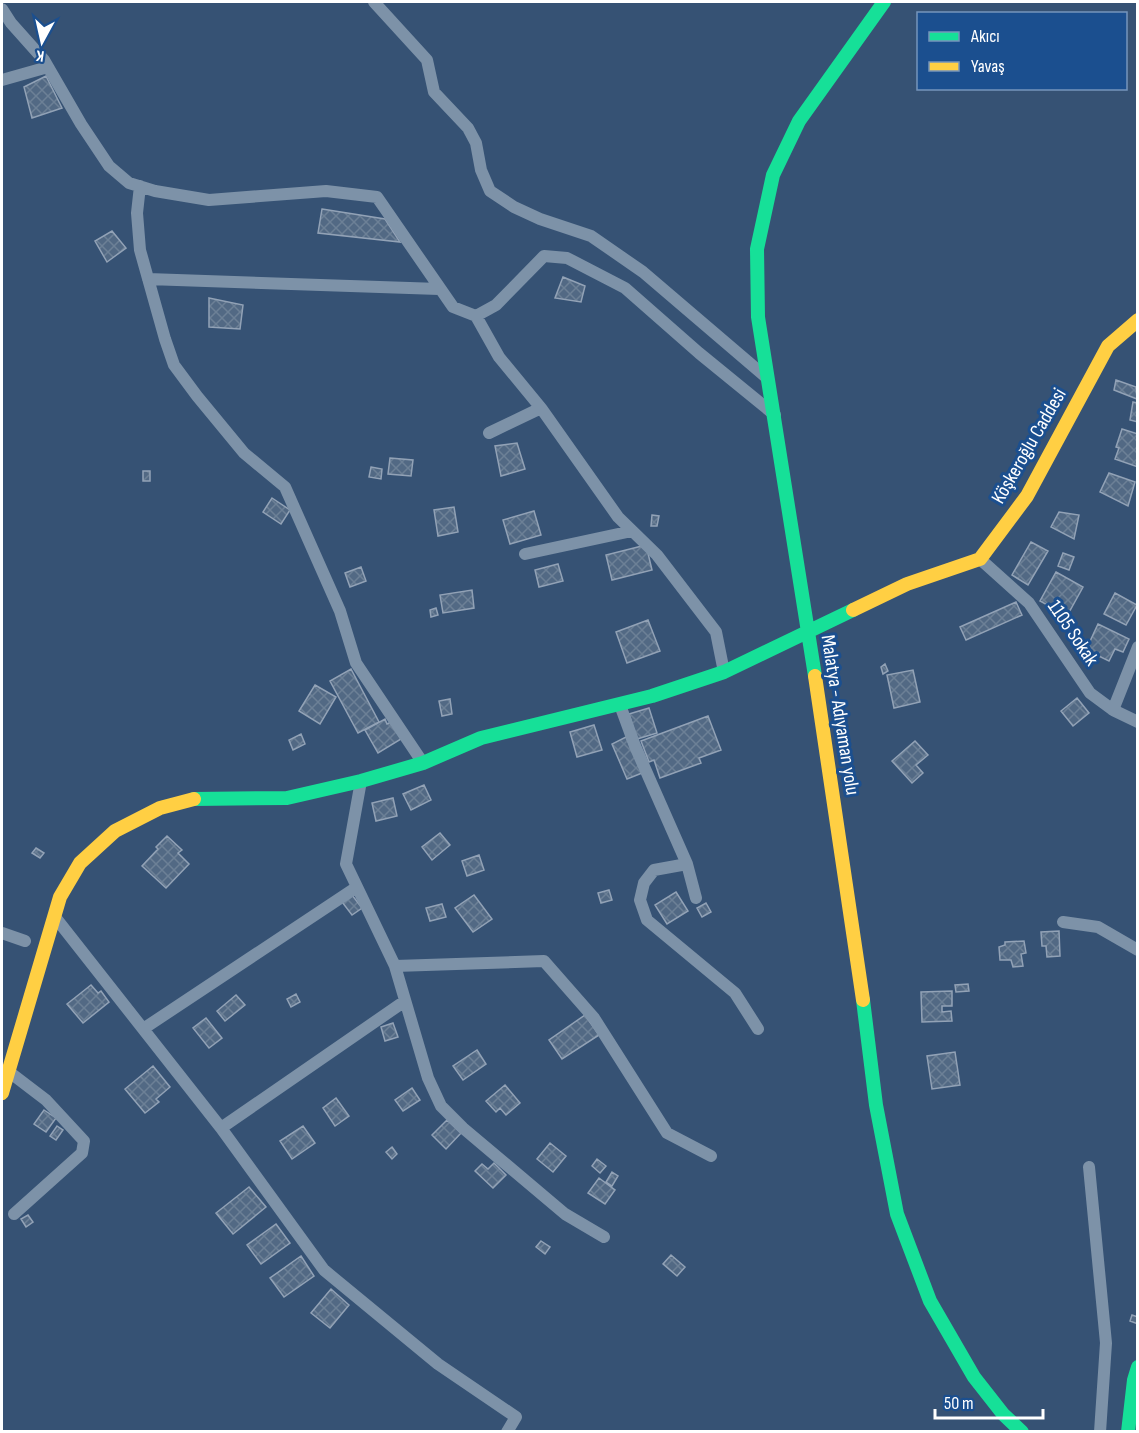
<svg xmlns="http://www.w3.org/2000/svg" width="1139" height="1433" viewBox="0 0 1139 1433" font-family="'Sofia Sans Condensed',sans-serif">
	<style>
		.building { fill: url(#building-cross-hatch); stroke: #92a2b6; stroke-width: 1.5 }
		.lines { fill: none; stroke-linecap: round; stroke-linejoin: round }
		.street { stroke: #7d92a8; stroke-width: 12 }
		.fast { stroke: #16e098; stroke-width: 14 }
		.slow { stroke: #ffcf43; stroke-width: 14 }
		.labels { text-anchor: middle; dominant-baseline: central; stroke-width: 6; stroke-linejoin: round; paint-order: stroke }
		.street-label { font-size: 20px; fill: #fff; stroke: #1b4f8f }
	</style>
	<defs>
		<pattern id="building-cross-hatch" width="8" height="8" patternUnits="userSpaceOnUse" patternTransform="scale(1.5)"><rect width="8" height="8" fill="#526984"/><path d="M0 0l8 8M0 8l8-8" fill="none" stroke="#6c8096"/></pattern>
	</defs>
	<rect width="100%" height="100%" fill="#365274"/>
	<path class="building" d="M46,76L62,108L32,118L24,87Z
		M322,209L385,219L400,242L318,233Z
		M112,231L126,248L107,262L95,241Z
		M563,277L585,286L581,302L555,298Z
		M209,298L243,305L240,329L209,327Z
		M1116,380L1136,387L1137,399L1114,390Z
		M1133,402L1138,403V422L1130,420Z
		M1122,429L1138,434V467L1115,459L1119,448L1116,447Z
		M517,443L525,469L501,476L495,446Z
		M390,458L413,460L411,476L388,474Z
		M371,467L382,469L381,479L369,477Z
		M143,471H150V481H143Z
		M1109,473L1135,482L1128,506L1100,492Z
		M272,498L290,510L281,524L263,512Z
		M454,507L458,532L438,536L434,510Z
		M534,511L541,535L510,544L503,520Z
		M1059,512L1079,515L1074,539L1051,527Z
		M652,515L659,516L657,526H651Z
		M1031,542L1048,551L1028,585L1012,575Z
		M646,545L652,570L612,580L606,555Z
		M1063,553L1074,557L1069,570L1058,566Z
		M558,564L563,581L539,587L535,570Z
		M361,567L366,581L350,587L345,573Z
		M1056,572L1083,587L1067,616L1040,601Z
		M472,590L474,608L443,613L440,595Z
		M1115,593L1137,605L1126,625L1104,614Z
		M1016,602L1022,615L966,640L960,627Z
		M436,608L438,615L431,617L430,610Z
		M648,620L660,651L627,663L616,632Z
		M1098,624L1129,639L1123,652L1115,649L1109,661L1086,650Z
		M885,664L888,671L883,674L881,667Z
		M351,669L379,722L358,733L330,681Z
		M913,670L920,702L894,708L887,675Z
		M315,685L336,697L320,724L299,711Z
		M1077,698L1089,713L1073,726L1061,711Z
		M450,699L452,714L442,716L439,701Z
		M649,708L657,733L637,739L629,714Z
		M708,716L721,750L699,758L701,763L660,778L654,760L649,762L641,741Z
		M385,719L387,724L391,722L401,739L378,753L365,730Z
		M594,725L602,750L577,757L570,732Z
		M301,734L305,744L293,750L289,740Z
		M626,737L642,773L627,779L612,744Z
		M915,741L928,755L916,765L923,773L912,783L892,761Z
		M424,785L431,800L411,810L403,794Z
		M393,798L397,816L376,821L372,803Z
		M440,833L450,845L432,860L422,847Z
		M167,836L182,850L178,853L189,864L166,888L142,866L158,849L156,847Z
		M36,848L44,853L40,858L32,853Z
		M479,855L484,870L467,876L462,861Z
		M609,890L612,900L601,903L598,893Z
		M676,892L688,911L667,924L655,905Z
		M352,895L362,908L352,915L342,902Z
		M474,895L492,919L473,932L455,908Z
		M706,903L711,912L702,917L697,908Z
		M442,904L446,917L430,921L426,908Z
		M1059,931L1060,956L1047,957L1046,946H1042L1041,932Z
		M1024,941L1026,953L1021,954L1023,966L1013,967L1011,960H1000L999,947L1005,945V942Z
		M968,984L969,991L956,992L955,985Z
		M91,985L98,993L101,991L109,1002L83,1023L67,1004Z
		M952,991V1006H942V1012L951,1011L952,1021L922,1022L921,992Z
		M296,994L300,1002L291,1007L287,999Z
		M236,995L245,1005L225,1021L217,1011Z
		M585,1015L599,1035L562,1059L549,1040Z
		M206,1018L222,1038L209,1048L193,1028Z
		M393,1023L398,1037L385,1041L381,1027Z
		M477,1050L486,1064L463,1080L453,1066Z
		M955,1052L960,1085L932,1089L927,1056Z
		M153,1066L170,1087L156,1099L159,1102L145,1113L125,1089Z
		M505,1085L520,1103L506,1115L500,1108L496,1112L486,1101Z
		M412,1088L420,1100L403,1111L395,1100Z
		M336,1098L349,1116L335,1126L323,1108Z
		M44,1110L56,1118L46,1132L34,1124Z
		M447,1120L461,1133L446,1149L432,1135Z
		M57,1126L63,1130L56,1140L50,1136Z
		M303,1126L315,1143L292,1159L280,1141Z
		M550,1143L566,1156L553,1172L537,1159Z
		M392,1147L397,1154L392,1159L386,1152Z
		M597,1159L606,1166L600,1173L592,1166Z
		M494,1163L506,1175L493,1188L475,1171L482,1164L488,1169Z
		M612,1172L618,1176L612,1186L606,1182Z
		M599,1178L615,1190L605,1204L588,1193Z
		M249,1187L266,1207L233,1234L216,1213Z
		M28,1215L33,1222L26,1227L21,1219Z
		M276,1224L290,1243L261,1264L247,1245Z
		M541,1241L550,1247L545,1254L536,1247Z
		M671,1255L685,1267L677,1276L663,1264Z
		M301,1256L314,1276L284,1297L270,1278Z
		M331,1289L349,1305L330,1328L311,1313Z
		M1132,1315L1138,1317V1324L1130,1321Z"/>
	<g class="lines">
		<path class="street" d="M374,2L427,60L434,92L468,128L476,143L481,170L490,191L514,207L540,219L591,236L643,272L767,378
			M2,9L11,23L44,60L81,124L109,166L129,183L155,191L209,200L326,191L377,197L453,307L476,316L496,305L544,256L567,258L625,288L699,353L775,415
			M2,80L48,67
			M140,186L137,213L140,250L165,339L174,365L197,396L244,453L285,487L340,611L356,663L423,763
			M148,279L439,289
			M476,316L499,357L541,408L618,517L657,555L716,632L724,672
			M489,433L541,408
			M525,554L632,531
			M980,559L1029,603L1090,693L1113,710L1138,722
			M620,705L635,746L687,864L654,870L644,883L640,900L647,920L735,993L758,1029
			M1113,710L1138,647
			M361,781L346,864L395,966L428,1078L441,1106L463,1128L565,1214L604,1237
			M687,864L696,898
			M55,917L221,1128L324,1270L438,1364L516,1417L507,1432
			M1063,922L1098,927L1138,950
			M2,933L25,941
			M395,966L544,961L594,1018L667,1133L711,1156
			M143,1029L357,887
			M8,1071L46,1100L84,1141L82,1153L14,1214
			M221,1128L405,1001
			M1089,1167L1106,1343L1100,1432"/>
		<path class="fast" d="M815,676L758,317L757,249L773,175L799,121L884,2
			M194,799L287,798L361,781L423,763L481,738L652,696L724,672L853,610
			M863,1000L876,1105L897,1214L930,1301L974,1377L1003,1414L1022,1432
			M1128,1432L1134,1380L1138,1367"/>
		<path class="slow" d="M853,610L907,584L980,559L1027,496L1108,346L1138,320
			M815,676L863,1000
			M2,1093L60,897L80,863L115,831L160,808L194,799"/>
	</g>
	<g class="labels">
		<g class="street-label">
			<text transform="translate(1029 446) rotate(-60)">Köşkeroğlu Caddesi</text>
			<text transform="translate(1073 633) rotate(56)">1105 Sokak</text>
			<text transform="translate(840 715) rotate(81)">Malatya - Adıyaman yolu</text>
		</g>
	</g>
	<rect width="1139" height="1433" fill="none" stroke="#ffffff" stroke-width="6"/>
	<rect x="917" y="12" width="210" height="78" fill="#1b4f8f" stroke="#7695bc" stroke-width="1.5"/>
	<rect x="929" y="32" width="30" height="9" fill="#16e098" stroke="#7695bc" stroke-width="1.5"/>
	<text x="971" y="42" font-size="18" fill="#ffffff">Akıcı</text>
	<rect x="929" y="62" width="30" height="9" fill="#ffcf43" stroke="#7695bc" stroke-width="1.5"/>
	<text x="971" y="72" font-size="18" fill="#ffffff">Yavaş</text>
	<g transform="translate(42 42) rotate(188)" stroke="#1b4f8f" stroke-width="4.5" paint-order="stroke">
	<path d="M0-4.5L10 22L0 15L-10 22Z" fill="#ffffff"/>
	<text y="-9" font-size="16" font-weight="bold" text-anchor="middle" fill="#ffffff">K</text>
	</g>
	<path d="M935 1409v9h108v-9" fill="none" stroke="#ffffff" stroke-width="3"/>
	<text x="944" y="1409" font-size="18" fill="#ffffff" stroke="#1b4f8f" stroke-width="4.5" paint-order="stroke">50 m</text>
</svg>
